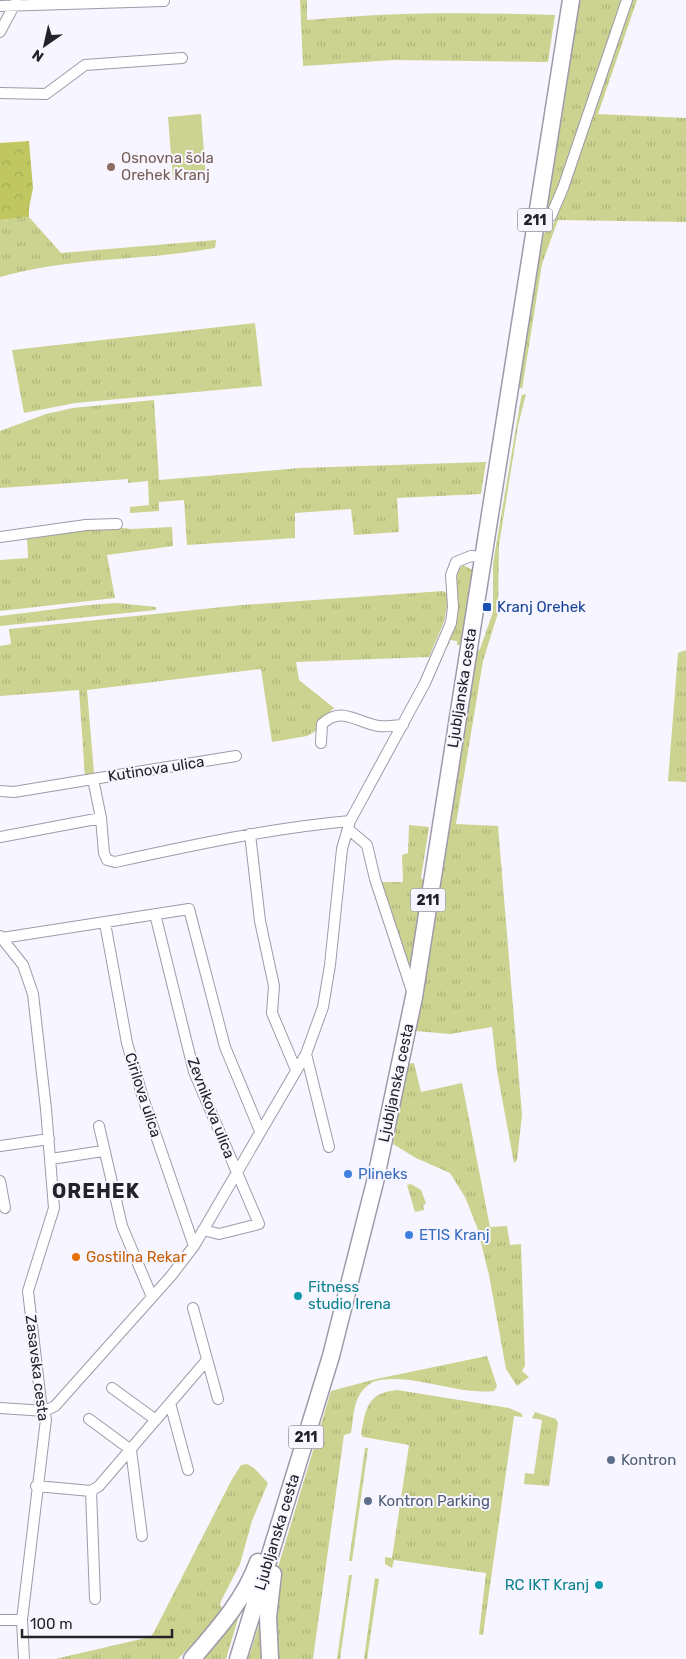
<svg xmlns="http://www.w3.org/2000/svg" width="686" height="1659" viewBox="0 0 686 1659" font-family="Rubik,sans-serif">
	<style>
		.grass { fill: url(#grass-tufts) }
		.forest { fill: url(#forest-crowns) }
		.garden { fill: #ccd28f }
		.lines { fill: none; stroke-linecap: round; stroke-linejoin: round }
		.street-casing { stroke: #9e9aaa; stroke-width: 12 }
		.primary-casing { stroke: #9e9aaa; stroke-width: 19 }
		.street { stroke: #fff; stroke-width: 10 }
		.primary { stroke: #fff; stroke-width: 16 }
		.education-dot { fill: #8d6e63; stroke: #f7f5ff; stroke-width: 2 }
		.transit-dot { fill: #1a4fb4; stroke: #f7f5ff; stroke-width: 2 }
		.shop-dot { fill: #3f7fe0; stroke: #f7f5ff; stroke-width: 2 }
		.food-dot { fill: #e8710a; stroke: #f7f5ff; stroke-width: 2 }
		.culture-dot { fill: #0f9aa8; stroke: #f7f5ff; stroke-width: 2 }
		.service-dot { fill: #5c6f8a; stroke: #f7f5ff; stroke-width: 2 }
		.labels { text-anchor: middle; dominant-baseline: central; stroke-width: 4; stroke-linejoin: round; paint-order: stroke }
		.shield { fill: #f7f5ff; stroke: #636168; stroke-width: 1 }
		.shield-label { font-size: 14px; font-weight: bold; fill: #232228 }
		.education-label { font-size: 15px; fill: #785e54; stroke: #f7f5ff; text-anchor: start }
		.transit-label { font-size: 15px; fill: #164399; stroke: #f7f5ff; text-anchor: start }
		.street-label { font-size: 15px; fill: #232228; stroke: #f7f5ff }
		.shop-label { font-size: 15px; fill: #366cbe; stroke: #f7f5ff; text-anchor: start }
		.food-label { font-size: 15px; fill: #c56008; stroke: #f7f5ff; text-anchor: start }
		.culture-label { font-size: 15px; fill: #0d838f; stroke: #f7f5ff; text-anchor: start }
		.service-label { font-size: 15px; fill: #4e5e75; stroke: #f7f5ff; text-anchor: start }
		.district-label { font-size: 20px; font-weight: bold; letter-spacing: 1px; fill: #232228; stroke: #f7f5ff }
	</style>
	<defs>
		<pattern id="grass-tufts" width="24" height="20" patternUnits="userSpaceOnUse" patternTransform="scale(1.25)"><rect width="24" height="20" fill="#ccd28f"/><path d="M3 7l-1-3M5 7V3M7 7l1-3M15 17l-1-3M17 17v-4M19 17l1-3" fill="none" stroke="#afb47b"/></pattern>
		<pattern id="forest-crowns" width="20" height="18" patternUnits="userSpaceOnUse" patternTransform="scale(1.25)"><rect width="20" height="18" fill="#c0c761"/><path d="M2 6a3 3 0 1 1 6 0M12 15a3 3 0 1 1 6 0" fill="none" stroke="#a5ab54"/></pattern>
	</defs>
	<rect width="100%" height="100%" fill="#f7f5ff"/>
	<path class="grass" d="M300,0H307V20C390,12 472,12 555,15L548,62L394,60L303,66Z
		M578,0H623L554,200L548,211L545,207Z
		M630,0H637L598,114L686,118V222L558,220L542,264L522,389L517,386L542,238L547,228L554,223L564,197Z
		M29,217L61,253L216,240L215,248C143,261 70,257 0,277V220Z
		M255,323L262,386L75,403L24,413L12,350Z
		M526,394L518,426L499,545L498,613L483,661L456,824L498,826L522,1115L517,1160L514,1163L497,1071L492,1027L450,1034L416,1031L476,653L480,649L493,612V564L521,398L522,395Z
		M154,400L159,480L300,468L486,462L481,494L397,498L399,532L354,535L351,509L295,513V538L187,545L184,500L159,502V511L130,513V507L149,505L148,481L128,483V479L0,488V431L46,414L73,408Z
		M106,526L131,529L172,527L173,546L107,555L115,598L0,611V560L28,558L27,537Z
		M463,565L473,570L472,588L462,641L460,645H457V641L450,640L449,645L446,644L457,621V576L459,569Z
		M443,591L449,595L444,622L429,657L296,662L299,680L334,708L322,719L316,731L307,736L272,742L261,669L87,690L94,773L85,777L79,690L0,696V646L11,644L9,629L242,605Z
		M117,603L156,607V610L0,626V616L88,605Z
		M686,650V782L668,781L678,653Z
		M409,825L429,827L421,878L426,882L412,970H409L379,882H403L402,855L408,853Z
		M414,1063L421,1092L462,1083L490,1227L507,1226L510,1245L521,1244L525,1366L522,1371L529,1377L517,1386L506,1369L489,1275L477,1227L465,1197L450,1173L416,1158L393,1144L408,1064Z
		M411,1184L421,1190L426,1203L423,1206L424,1210L415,1212L407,1185Z
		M487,1356L497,1386L494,1391C457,1395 416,1374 380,1380C371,1381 363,1388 359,1396C353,1406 353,1422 351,1433L344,1435L313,1659H274L275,1577L331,1391L376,1379Z
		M397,1390L509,1408L521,1413L523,1417L514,1416L483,1635L479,1634L486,1573L394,1560L392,1568L385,1564V1557L392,1558L409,1445L363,1437L361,1434C366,1408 367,1393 397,1390Z
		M535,1412L556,1419L558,1423L549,1486L524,1484L525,1473L534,1474L542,1420L532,1418Z
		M365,1448H368L352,1561H349Z
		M247,1464L254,1468L268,1483L252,1521L240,1564L221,1601L220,1606L227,1610L178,1659H55L150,1637L154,1632L231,1481L241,1465Z
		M349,1575H352L340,1659H337Z
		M375,1578L379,1579L367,1659H364Z
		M243,1602L226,1659H194Z
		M263,1612L267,1659H248Z"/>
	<path class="forest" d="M29,141L33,188L29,208V217L0,220V143Z"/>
	<path class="garden" d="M201,114L206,178L173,180L168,117Z"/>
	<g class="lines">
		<defs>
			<path id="street" d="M0,6L164,1
				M0,32L16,2
				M0,93L46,94L85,65L182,58
				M535,228L551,216L563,188L627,0
				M0,537L86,525L117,524
				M321,743L322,724C342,705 357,723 379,726C386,727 395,725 403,725
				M236,756L93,779L101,818L104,853L107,860L115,862C193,845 271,828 350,821
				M0,791L14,792L93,779
				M348,829L367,845L375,879L412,991
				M250,834L260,921L274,986L272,1013L296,1070
				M0,837L101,818
				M155,914L194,1072L259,1224L219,1234L203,1230
				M105,923L127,1043L143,1098L194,1246
				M0,936L23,965L33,994L46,1109L54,1208L28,1291L41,1402L46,1419L22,1620L24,1659
				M2,938L189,909L225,1047L260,1131
				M306,1054L329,1147
				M99,1126L122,1226L152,1297
				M0,1146L49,1139
				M51,1159L103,1151
				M0,1181L5,1208
				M193,1308L218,1399
				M112,1388L156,1420
				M170,1403L188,1470
				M0,1408L45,1411L55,1406L171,1276L194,1246L306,1054L323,1007L330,965L342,849L350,821L425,683L451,623L453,607L451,575L456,562L471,556L483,557
				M89,1419L131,1450L142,1536
				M36,1486L91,1491L99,1486L207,1360
				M91,1491L95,1599
				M0,1620H22"/>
			<path id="primary" d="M192,1659C217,1630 245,1599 258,1562
				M238,1659L331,1356L375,1182L414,997L571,0
				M270,1659L268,1617L273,1574"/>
		</defs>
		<use href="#street" class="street-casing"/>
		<use href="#primary" class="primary-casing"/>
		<use href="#street" class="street"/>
		<use href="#primary" class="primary"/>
	</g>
	<circle class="education-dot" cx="111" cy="167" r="5"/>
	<rect class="transit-dot" x="482" y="602" width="10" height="10" rx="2.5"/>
	<g class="shop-dot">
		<circle cx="348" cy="1174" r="5"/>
		<circle cx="409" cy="1235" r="5"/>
	</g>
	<circle class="food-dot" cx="76" cy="1257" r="5"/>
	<g class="culture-dot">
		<circle cx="298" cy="1296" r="5"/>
		<circle cx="599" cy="1585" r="5"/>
	</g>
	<g class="service-dot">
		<circle cx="611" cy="1460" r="5"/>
		<circle cx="368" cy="1501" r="5"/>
	</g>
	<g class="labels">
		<g class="shield">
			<rect x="517.5" y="208.5" width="35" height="23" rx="4"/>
			<rect x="410.5" y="888.5" width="35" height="23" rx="4"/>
			<rect x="288.5" y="1425.5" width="35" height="23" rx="4"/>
		</g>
		<g class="shield-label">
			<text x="535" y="220">211</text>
			<text x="428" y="900">211</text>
			<text x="306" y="1437">211</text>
		</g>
		<g class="education-label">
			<text x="121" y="158">Osnovna šola<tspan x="121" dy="17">Orehek Kranj</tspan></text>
		</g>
		<g class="transit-label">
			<text x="497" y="607">Kranj Orehek</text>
		</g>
		<g class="street-label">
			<text transform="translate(462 688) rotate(-81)">Ljubljanska cesta</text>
			<text transform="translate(156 769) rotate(-9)">Kutinova ulica</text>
			<text transform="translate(396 1083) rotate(-78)">Ljubljanska cesta</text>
			<text transform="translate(143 1095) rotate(72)">Cirilova ulica</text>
			<text transform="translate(211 1108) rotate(69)">Zevnikova ulica</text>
			<text transform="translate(37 1368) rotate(83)">Zasavska cesta</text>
			<text transform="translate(277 1532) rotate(-73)">Ljubljanska cesta</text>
		</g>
		<g class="shop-label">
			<text x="358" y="1174">Plineks</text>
			<text x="419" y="1235">ETIS Kranj</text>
		</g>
		<g class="food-label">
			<text x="86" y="1257">Gostilna Rekar</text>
		</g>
		<g class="culture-label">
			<text x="308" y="1287">Fitness<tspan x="308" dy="17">studio Irena</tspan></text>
			<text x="589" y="1585" text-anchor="end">RC IKT Kranj</text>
		</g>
		<g class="service-label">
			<text x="621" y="1460">Kontron</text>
			<text x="378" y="1501">Kontron Parking</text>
		</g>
		<g class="district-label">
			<text x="96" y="1191">OREHEK</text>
		</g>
	</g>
	<g transform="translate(45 45) rotate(214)" stroke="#f7f5ff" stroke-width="4" paint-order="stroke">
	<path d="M0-4L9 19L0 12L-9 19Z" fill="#232228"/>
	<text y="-8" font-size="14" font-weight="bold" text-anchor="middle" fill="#232228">N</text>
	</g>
	<path d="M22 1629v8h150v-8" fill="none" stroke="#232228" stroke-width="2.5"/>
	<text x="30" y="1629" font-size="15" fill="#232228" stroke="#f7f5ff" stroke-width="4" paint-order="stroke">100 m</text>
</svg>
